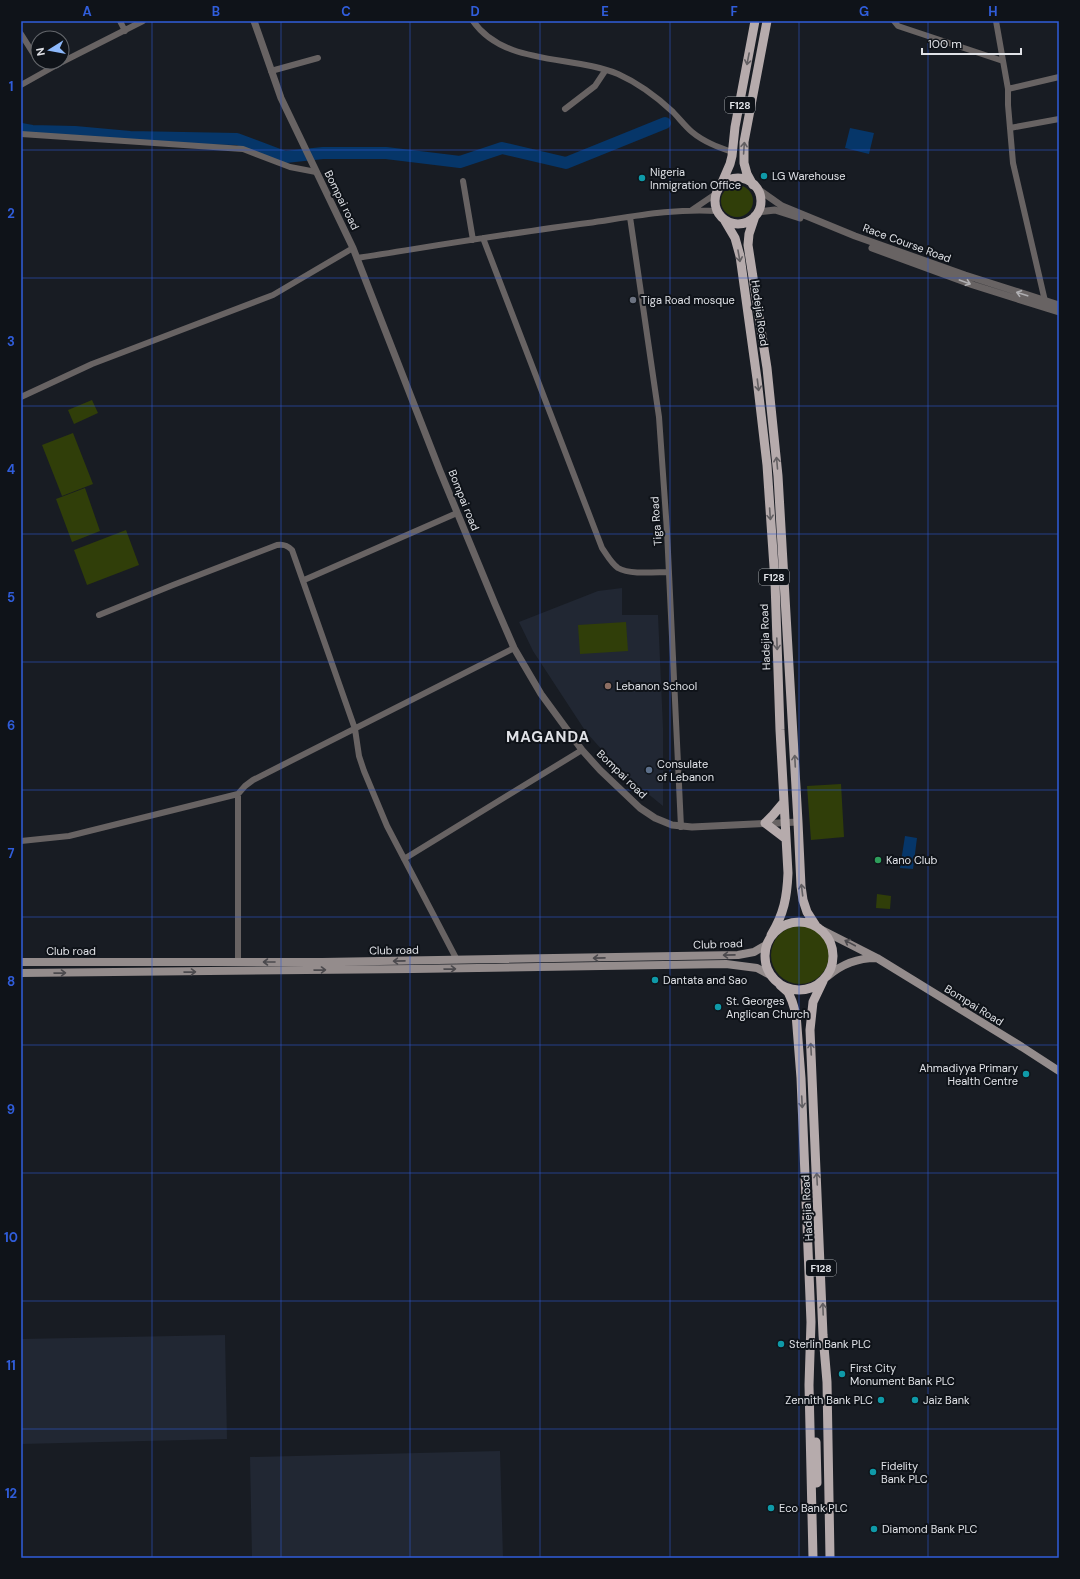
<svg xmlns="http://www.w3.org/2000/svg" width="1080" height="1579" viewBox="0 0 1080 1579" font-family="'DM Sans',sans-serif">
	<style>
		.built { fill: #212733 }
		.green { fill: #303e09 }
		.water { fill: #063669 }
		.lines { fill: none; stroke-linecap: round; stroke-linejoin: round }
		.river { stroke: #063669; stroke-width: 12 }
		.minor { stroke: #686363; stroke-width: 6 }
		.tertiary { stroke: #686363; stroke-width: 7 }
		.secondary { stroke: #948c8c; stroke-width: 8 }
		.primary { stroke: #b6abac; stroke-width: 9 }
		.oneway { stroke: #625f62 }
		.oneway2 { stroke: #b0afb2 }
		.oneway3 { stroke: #4b494d }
		.grid { fill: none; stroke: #305dda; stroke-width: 1; stroke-opacity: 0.55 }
		.culture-dot { fill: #0f9aa8; stroke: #0f1319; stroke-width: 1.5 }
		.worship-dot { fill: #6b7280; stroke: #0f1319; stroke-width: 1.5 }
		.education-dot { fill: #8d6e63; stroke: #0f1319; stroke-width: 1.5 }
		.service-dot { fill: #5c6f8a; stroke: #0f1319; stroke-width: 1.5 }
		.leisure-dot { fill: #2e9e5b; stroke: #0f1319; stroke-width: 1.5 }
		.labels { text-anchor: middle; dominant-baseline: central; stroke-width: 4; stroke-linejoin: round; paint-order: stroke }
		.shield { fill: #0f1319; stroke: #a1a4a9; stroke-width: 1 }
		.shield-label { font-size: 10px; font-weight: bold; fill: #e0e2e7 }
		.poi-label { font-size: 11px; fill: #e0e2e7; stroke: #0f1319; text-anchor: start }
		.street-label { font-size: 11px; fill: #e0e2e7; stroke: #0f1319 }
		.district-label { font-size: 15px; font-weight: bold; letter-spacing: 1px; fill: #e0e2e7; stroke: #0f1319 }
		.neatline { fill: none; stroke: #305dda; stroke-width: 1.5 }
		.grid-label { font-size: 13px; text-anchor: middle; font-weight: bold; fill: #305dda }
	</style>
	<rect width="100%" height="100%" fill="#181c23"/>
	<path class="built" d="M622,588V615H658L663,728V806L636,784L612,761L586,732L533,651L519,622L598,591Z
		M225,1335L227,1439L21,1444V1339Z
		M500,1451L503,1558H252L250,1457Z"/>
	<path class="green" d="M721 201a16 16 0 1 1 32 0a16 16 0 1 1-32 0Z
		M92,400L98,413L74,424L68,410Z
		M73,433L93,484L62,496L42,445Z
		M85,488L100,531L72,542L56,499Z
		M126,530L139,565L87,585L74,550Z
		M626,622L628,651L580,654L578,625Z
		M841,784L844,837L811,840L807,786Z
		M877,894L891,896L890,909L876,908Z
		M771 955a29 29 0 1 1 58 0a29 29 0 1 1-58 0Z"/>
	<path class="water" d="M850,128L874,133L869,154L845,148Z
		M905,836L917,838L913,869L900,868Z"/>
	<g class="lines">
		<path class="river" d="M21,129L32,131L75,132L130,137L237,139L285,157L323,153H386L460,162L502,148L566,163L665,123"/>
		<path class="minor" d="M120,21L125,31
			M473,21C504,66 573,55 618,74C638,83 657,97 673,112C679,118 685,126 692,132C704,142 718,147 732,152
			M894,21L898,26L1003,61
			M996,21L1008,89V105L1013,163L1045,301
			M21,34L38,61
			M62,62L143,21
			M271,71L318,58
			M21,85L62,62
			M1008,89L1059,77
			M565,109L595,86L605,71
			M1010,128L1059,119
			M21,134L243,149L290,167L316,172
			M463,181L473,240
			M692,210L717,193
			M630,217L659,417L667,531L681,827
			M483,238L602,548C607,555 611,563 618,568C630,575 656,572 669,572
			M357,258C434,246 511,233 588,223C630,217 674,208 717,211
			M21,397L92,364L273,295L353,248
			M304,580L457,513
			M99,615L173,585L277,545C283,544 287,545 292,550L355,729L359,756L364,771L387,826L457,960
			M238,794V962
			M21,841L69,836L238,794L245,786L253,780L514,648
			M404,859L582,750"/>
		<path class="tertiary" d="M254,21L281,98L353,248L440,471L495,604L514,648L541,694L582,750L600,770L640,808L655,818L672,825L692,827L798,822
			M755,187L782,206L855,236L965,275L1059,305
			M758,212L775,210L800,218
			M872,248L973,285L1059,312"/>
		<path class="secondary" d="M822,930L877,958L1022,1047L1059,1071
			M21,962H322L738,955L754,952L766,945
			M21,973L413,969L726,964L757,968L772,976
			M828,976C842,964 857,958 876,958"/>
		<path class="primary" d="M715 201a23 23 0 1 1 46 0a23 23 0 1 1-46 0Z
			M753,185L747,174L744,163V142L767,21
			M720,187L730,164L732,156L735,127L755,21
			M755,216L749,234L748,245L767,368L778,476L798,822L801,886L803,900L807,912L816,926
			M725,221L735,238L740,256L757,379L767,465L775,582L780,730L788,873C787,897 784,914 771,935
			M784,802L773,815L765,823L786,839
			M765 956a34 34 0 1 1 68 0a34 34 0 1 1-68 0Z
			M823,981L813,1002L810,1030L823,1335L827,1382L830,1558
			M780,985L788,992L792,1001L796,1014L801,1078L811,1322L809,1385L813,1558
			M816,1442L817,1483"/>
	</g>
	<defs><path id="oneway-shaft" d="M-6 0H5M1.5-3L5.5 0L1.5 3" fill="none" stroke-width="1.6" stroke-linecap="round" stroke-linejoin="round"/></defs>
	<g class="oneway">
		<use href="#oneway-shaft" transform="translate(748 59) rotate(101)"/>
		<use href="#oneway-shaft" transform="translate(744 148) rotate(-86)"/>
		<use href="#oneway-shaft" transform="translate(739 256) rotate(80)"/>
		<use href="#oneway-shaft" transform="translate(758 385) rotate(83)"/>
		<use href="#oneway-shaft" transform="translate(777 463) rotate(-95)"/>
		<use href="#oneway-shaft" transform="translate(770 514) rotate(86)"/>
		<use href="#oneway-shaft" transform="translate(777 644) rotate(88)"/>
		<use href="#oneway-shaft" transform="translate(795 761) rotate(-93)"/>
		<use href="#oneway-shaft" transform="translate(802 890) rotate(-97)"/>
		<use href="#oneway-shaft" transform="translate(811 1049) rotate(-93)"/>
		<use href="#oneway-shaft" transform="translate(802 1102) rotate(87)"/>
		<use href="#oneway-shaft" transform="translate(817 1179) rotate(-93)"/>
		<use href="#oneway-shaft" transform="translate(823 1309) rotate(-92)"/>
	</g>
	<g class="oneway2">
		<use href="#oneway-shaft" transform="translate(965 282) rotate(20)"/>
		<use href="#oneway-shaft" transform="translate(1022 294) rotate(-162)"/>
	</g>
	<g class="oneway3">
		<use href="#oneway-shaft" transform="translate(850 943) rotate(-152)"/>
		<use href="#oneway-shaft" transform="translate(729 955) rotate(179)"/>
		<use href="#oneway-shaft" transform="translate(599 958) rotate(179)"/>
		<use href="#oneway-shaft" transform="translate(399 961) rotate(179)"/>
		<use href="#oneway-shaft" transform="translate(269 962) rotate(180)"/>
		<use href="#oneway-shaft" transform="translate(450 969) rotate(-1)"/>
		<use href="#oneway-shaft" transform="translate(320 970) rotate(-1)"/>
		<use href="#oneway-shaft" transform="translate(190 972) rotate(-1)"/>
		<use href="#oneway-shaft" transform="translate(60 973) rotate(-1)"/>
	</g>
	<path class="grid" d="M152,21V1558M281,21V1558M410,21V1558M540,21V1558M670,21V1558M799,21V1558M928,21V1558M21,150H1059M21,278H1059M21,406H1059M21,534H1059M21,662H1059M21,790H1059M21,917H1059M21,1045H1059M21,1173H1059M21,1301H1059M21,1429H1059"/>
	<g class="culture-dot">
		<circle cx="764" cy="176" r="4"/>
		<circle cx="642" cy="178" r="4"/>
		<circle cx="655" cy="980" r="4"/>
		<circle cx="718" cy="1007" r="4"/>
		<circle cx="1026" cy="1074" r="4"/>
		<circle cx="781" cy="1344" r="4"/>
		<circle cx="842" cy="1374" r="4"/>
		<circle cx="881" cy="1400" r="4"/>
		<circle cx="915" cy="1400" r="4"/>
		<circle cx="873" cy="1472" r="4"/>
		<circle cx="771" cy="1508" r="4"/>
		<circle cx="874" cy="1529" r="4"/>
	</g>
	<circle class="worship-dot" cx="633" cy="300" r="4"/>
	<circle class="education-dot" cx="608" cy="686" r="4"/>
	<circle class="service-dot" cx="649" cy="770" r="4"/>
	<circle class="leisure-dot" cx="878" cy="860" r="4"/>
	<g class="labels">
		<g class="shield">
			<rect x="725" y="97" width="30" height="16" rx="3"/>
			<rect x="759" y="569" width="30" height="16" rx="3"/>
			<rect x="806" y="1260" width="30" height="16" rx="3"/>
		</g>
		<g class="shield-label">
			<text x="740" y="105">F128</text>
			<text x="774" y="577">F128</text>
			<text x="821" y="1268">F128</text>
		</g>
		<g class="poi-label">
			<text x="650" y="172">Nigeria<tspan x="650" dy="13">Inmigration Office</tspan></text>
			<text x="772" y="176">LG Warehouse</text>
			<text x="641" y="300">Tiga Road mosque</text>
			<text x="616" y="686">Lebanon School</text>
			<text x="657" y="764">Consulate<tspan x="657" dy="13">of Lebanon</tspan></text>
			<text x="886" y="860">Kano Club</text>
			<text x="663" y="980">Dantata and Sao</text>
			<text x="726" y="1001">St. Georges<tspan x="726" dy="13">Anglican Church</tspan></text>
			<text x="1018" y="1068" text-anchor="end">Ahmadiyya Primary<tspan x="1018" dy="13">Health Centre</tspan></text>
			<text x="789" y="1344">Sterlin Bank PLC</text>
			<text x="850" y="1368">First City<tspan x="850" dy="13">Monument Bank PLC</tspan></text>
			<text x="873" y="1400" text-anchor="end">Zennith Bank PLC</text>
			<text x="923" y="1400">Jaiz Bank</text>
			<text x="881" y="1466">Fidelity<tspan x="881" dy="13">Bank PLC</tspan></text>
			<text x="779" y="1508">Eco Bank PLC</text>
			<text x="882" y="1529">Diamond Bank PLC</text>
		</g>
		<g class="street-label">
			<text transform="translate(342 200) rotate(64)">Bompai road</text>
			<text transform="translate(907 243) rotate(20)">Race Course Road</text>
			<text transform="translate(760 313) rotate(82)">Hadejia Road</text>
			<text transform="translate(464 500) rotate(68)">Bompai road</text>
			<text transform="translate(656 521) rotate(-94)">Tiga Road</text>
			<text transform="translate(765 637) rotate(-92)">Hadejia Road</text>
			<text transform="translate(622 774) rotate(44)">Bompai road</text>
			<text transform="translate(718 944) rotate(-2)">Club road</text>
			<text transform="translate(394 950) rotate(-1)">Club road</text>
			<text x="71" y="951">Club road</text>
			<text transform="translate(974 1005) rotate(32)">Bompai Road</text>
			<text transform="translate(807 1208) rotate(-93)">Hadejia Road</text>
		</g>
		<g class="district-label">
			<text x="548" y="737">MAGANDA</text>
		</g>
	</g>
	<rect width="1080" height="1579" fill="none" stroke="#0f1319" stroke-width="44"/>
	<g transform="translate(50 50) rotate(259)"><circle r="19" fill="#0f1319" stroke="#63666b"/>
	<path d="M0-3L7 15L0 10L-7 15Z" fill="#8db9fc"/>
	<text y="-6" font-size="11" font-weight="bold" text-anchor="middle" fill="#e0e2e7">N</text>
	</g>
	<path d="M922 48v6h99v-6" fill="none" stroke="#e0e2e7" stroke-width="2"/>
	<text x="928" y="48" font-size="12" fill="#e0e2e7" stroke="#0f1319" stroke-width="3" paint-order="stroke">100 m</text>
	<rect x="22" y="22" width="1036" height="1535" class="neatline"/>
	<g class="grid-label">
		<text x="87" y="16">A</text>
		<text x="216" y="16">B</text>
		<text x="346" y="16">C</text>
		<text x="475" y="16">D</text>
		<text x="605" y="16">E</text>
		<text x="734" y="16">F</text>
		<text x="864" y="16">G</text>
		<text x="993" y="16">H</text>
		<text x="11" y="91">1</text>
		<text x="11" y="218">2</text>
		<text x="11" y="346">3</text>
		<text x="11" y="474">4</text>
		<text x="11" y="602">5</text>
		<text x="11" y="730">6</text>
		<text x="11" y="858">7</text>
		<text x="11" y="986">8</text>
		<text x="11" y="1114">9</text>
		<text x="11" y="1242">10</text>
		<text x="11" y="1370">11</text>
		<text x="11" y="1498">12</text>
	</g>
</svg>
